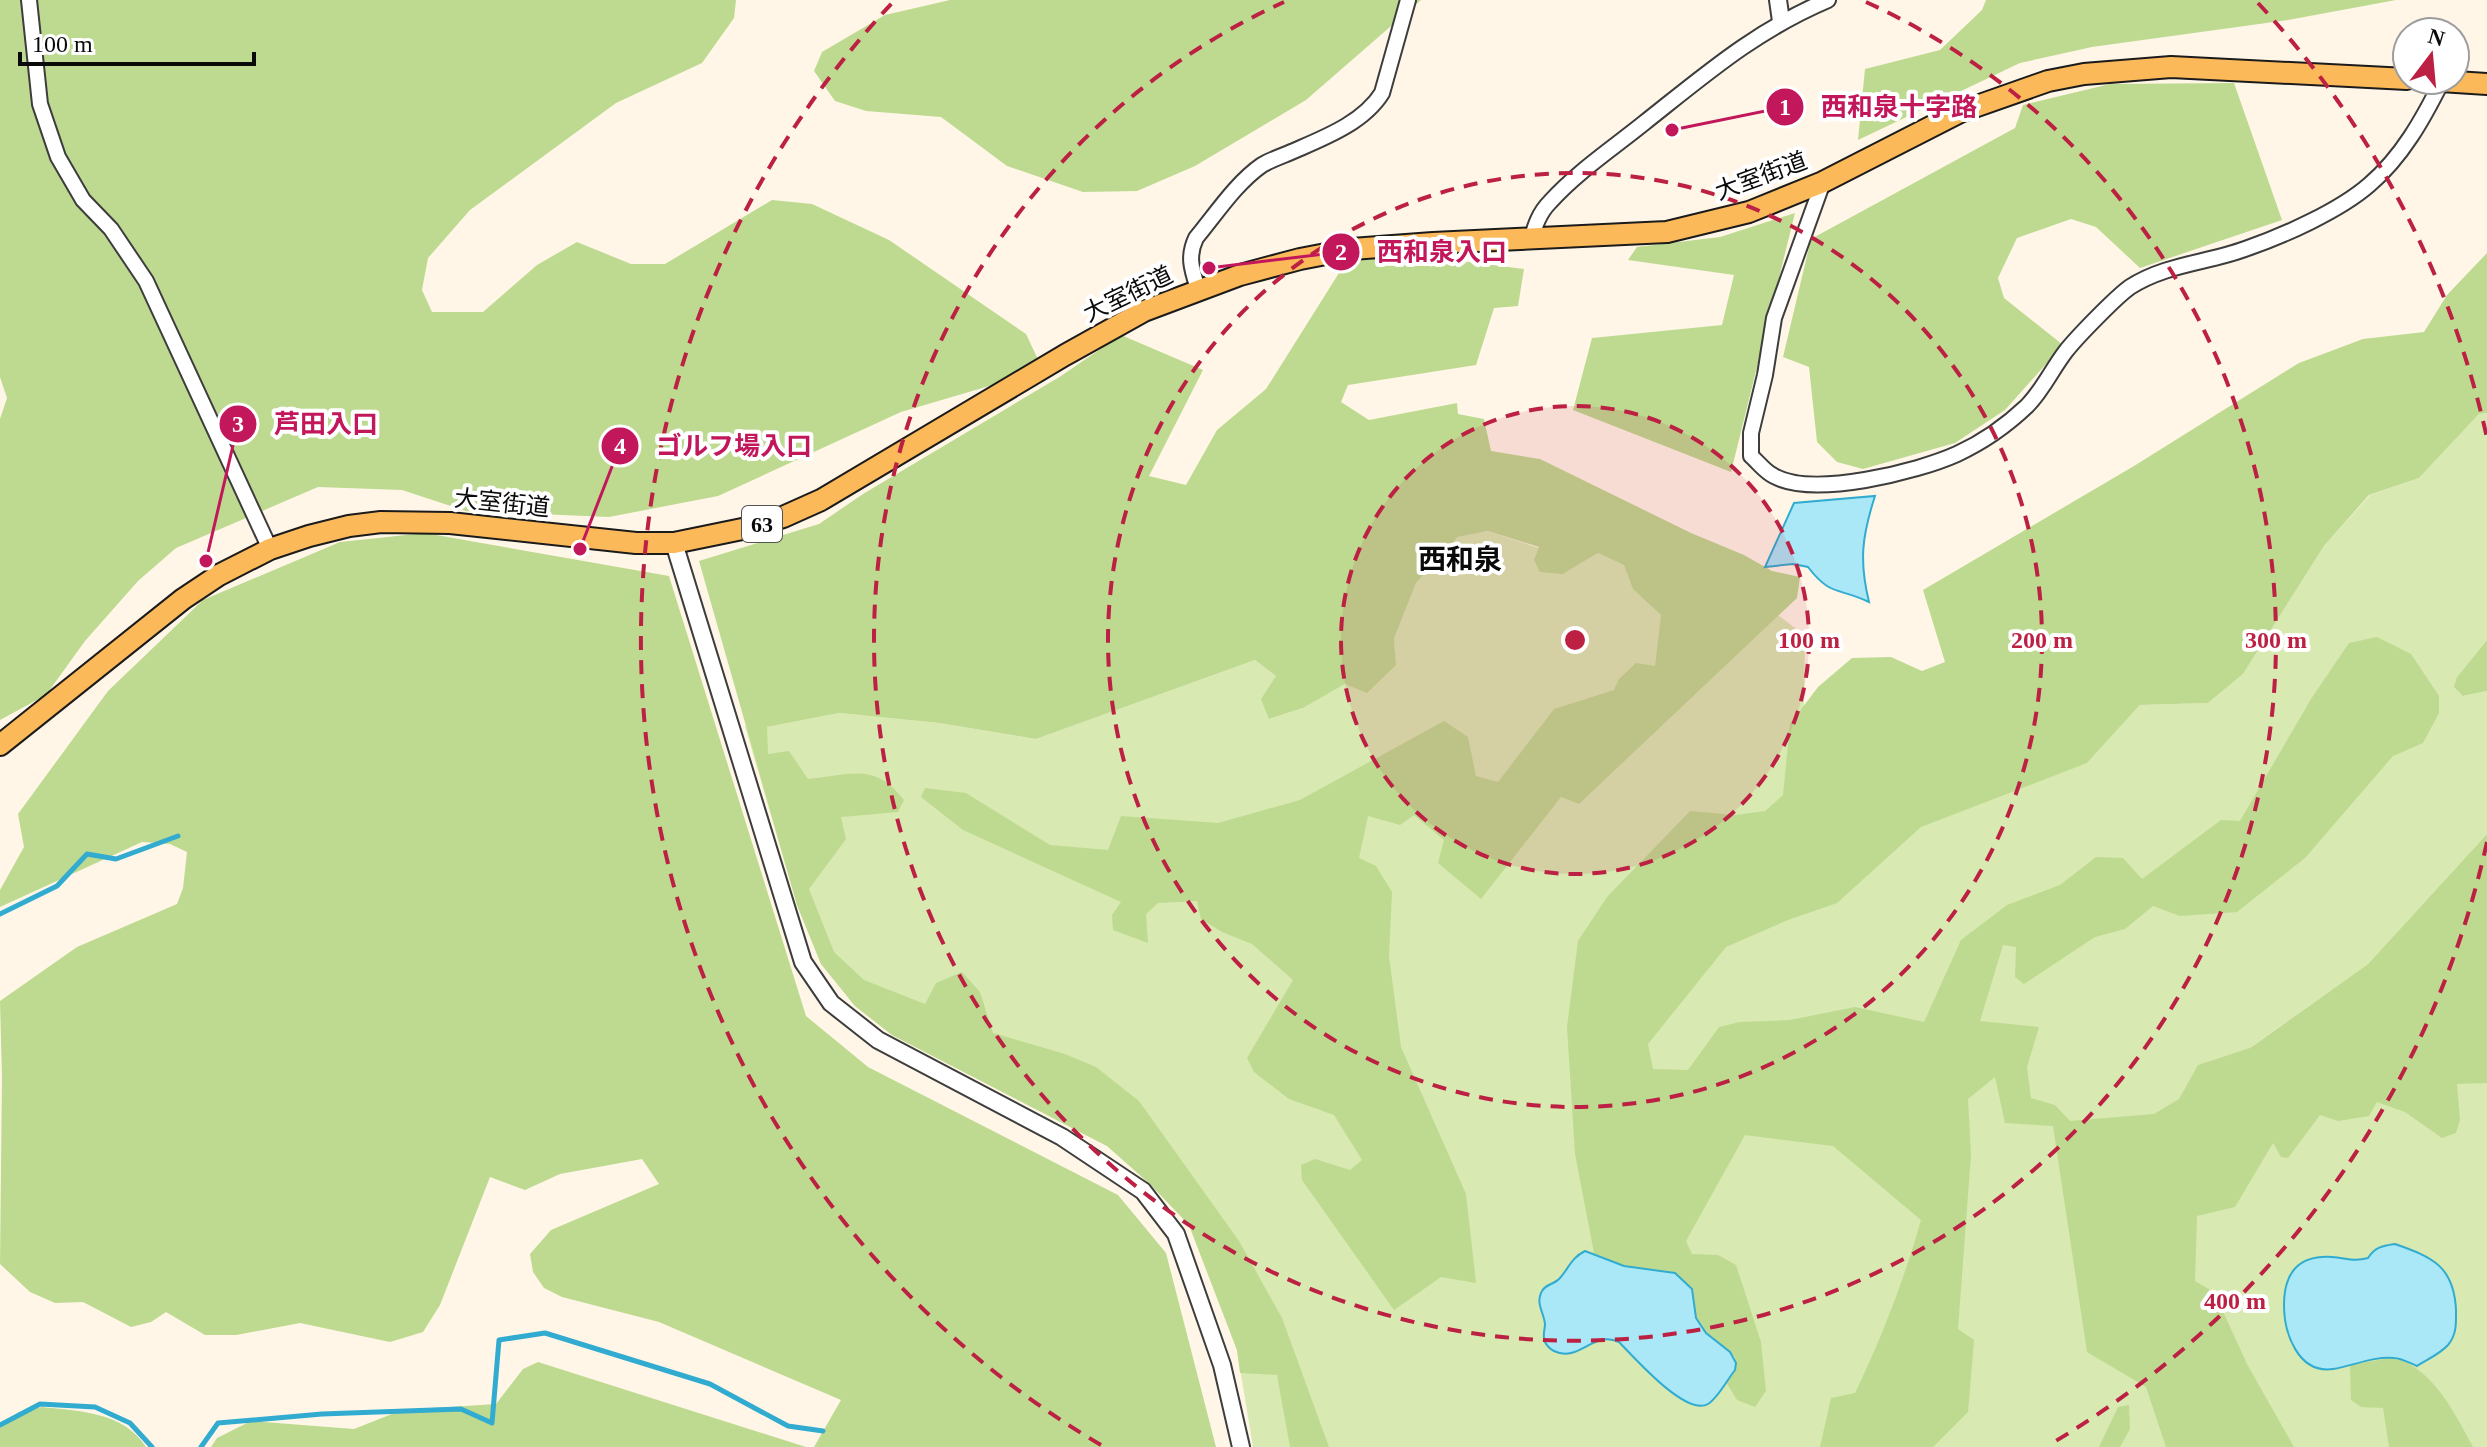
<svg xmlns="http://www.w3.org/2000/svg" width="2487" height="1447" viewBox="0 0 2487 1447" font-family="'Times New Roman','Noto Sans JP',serif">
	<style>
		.green { fill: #d8e9b1 }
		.forest { fill: #beda90 }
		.water { fill: #abe8f7; stroke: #31acd0; stroke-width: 2 }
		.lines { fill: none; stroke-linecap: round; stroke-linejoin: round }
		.stream { stroke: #31acd0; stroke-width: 5 }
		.minor-casing { stroke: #3d3d3d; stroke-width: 18 }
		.tertiary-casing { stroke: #3d3d3d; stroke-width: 20 }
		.primary-casing { stroke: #1b1b1b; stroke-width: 24 }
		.minor { stroke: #fff; stroke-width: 14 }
		.tertiary { stroke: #fff; stroke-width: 16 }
		.primary { stroke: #fcb95a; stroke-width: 20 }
		.ring { fill: none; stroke: #bc2043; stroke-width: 4; stroke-dasharray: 14 10 }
		.labels { text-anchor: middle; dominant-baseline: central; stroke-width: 8; stroke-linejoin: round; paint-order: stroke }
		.shield { fill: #fff; stroke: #545454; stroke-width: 2 }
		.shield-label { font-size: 22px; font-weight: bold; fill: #0a0a0a }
		.street-label { font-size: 24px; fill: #0a0a0a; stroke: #fff }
		.quarter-label { font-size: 28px; font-weight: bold; fill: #0a0a0a; stroke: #fff }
		.centre { fill: #bc2043; stroke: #fff; stroke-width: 4 }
		.ring-label { font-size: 24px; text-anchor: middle; font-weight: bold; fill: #bc2043; stroke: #fff; stroke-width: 8; stroke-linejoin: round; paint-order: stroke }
		.leader { fill: none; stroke: #c2185b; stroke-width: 3 }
		.callout-dot { fill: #c2185b; stroke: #fff; stroke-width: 3 }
		.mark-label { font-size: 24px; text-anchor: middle; font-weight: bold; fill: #fff }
		.callout-label { font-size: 26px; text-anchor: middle; font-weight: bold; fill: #c2185b; stroke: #fff; stroke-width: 8; stroke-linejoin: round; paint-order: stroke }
	</style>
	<rect width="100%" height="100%" fill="#fff6e7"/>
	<path class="green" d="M2487,413V640L2457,677L2464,696L2487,691V834L2368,964L2251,1047L2457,1083H2487V1447H1253L1237,1350L1189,1225L1150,1184L1107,1146L892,1035L855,1006L821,964L797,905L745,726L767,727L839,713L939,723L1036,739L1255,660L1276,676L1270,719L1303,708L1345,684L1395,665L1394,639L1416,583L1458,537L1488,531L1539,548L1563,574L1598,553L1625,565L1778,615L1795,628L1805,646L1804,706L2087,763L2140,705L2208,703L2243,674L2324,546L2370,495L2419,478L2479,414Z"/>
	<path class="forest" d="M0,0H736L734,18L702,63L616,103L470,210L428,258L422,290L432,312H483L537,265L577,242L631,264H665L772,200L812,204L889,240L1026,334L1043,370L901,412L718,496L609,517L466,511L402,490L318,487L176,548L138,581L85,641L46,695L0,720V419L7,398L0,377Z
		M950,0H1421L1306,100L1195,166L1137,191L1083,192L1007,166L941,117L866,111L835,101L814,71L822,52L885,15Z
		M1986,0H2396L2288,20L2092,47L2020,63L1858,140L1865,69L1940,50L1982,10Z
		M2234,83L2282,220L2140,268L2096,227L2071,219L2017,238L1998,278L2004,298L2063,345L2005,410L1955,443L1863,469L1837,462L1817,442L1809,367L1783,357L1811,239L2015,128L2023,105L2110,84Z
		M1795,213L1731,472L1573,410L1592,338L1722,325L1734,275L1628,260L1637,247L1720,237Z
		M2487,253V413L2479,414L2419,478L2369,495L2324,546L2243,674L2208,703L2140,705L2087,763L1921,827L1837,903L1788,920L1726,947L1648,1044L1653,1069L1688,1070L1719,1027L1740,1022L1790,1020L1855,1007L1924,1022L1961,940L2007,905L2060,885L2096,857L2123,858L2142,879L2221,820L2240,821L2311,699L2349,643L2377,637L2411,654L2439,696V713L2423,743L2393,756L2305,858L2237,912L2180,916L2153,906L2125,929L2095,937L2024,984L2015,977L2016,947L2003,945L1980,1021L2039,1027L2027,1067L2031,1098L2055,1105L2070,1121L2154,1114L2179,1099L2198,1065L2250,1048L2368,964L2487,834V1083L2457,1084L2460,1120L2456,1133L2442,1138L2405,1112L2377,1102L2369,1116L2338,1121L2320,1115L2288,1158L2281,1157L2273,1143L2235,1207L2197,1216L2195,1281L2214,1292L2247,1364L2294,1447H2166L2146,1387L2087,1352L2053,1126L2005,1123L1995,1077L1968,1099L1971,1155L1958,1329L1974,1340L1968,1412L1933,1447H1820L1831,1398L1855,1393C1882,1337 1904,1280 1921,1220L1833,1146L1745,1135L1686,1241L1692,1254L1718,1255L1736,1265L1761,1342L1766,1391L1755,1407L1737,1400L1726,1382L1735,1369V1357L1706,1333L1696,1318L1692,1289L1665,1271L1624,1266L1594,1253L1575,1154L1567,1027L1578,941L1607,897L1690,811L1736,815L1765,811L1783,795L1790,724L1818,687L1852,658L1891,657L1922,671L1945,662L1923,590L2134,466L2299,363L2363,339L2424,332L2447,295Z
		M1431,257L1524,269L1518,306L1494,308L1476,365L1348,385L1341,402L1369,420L1457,403L1458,414L1484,419L1491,451L1540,459L1691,533L1744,555L1772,571L1800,577L1797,598L1579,804L1561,797L1481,899L1438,863L1444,840L1414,815L1400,825L1368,816L1359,858L1376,866L1392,892L1389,956L1401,1047L1466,1194L1476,1283L1441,1277L1394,1310L1302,1180L1301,1165L1315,1159L1350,1170L1362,1160L1334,1115L1289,1099L1254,1072L1247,1058L1293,980L1252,944L1222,932L1201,919L1197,901L1158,903L1146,914L1148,943L1113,930L1112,915L1121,902L963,830L921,797L925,788L966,793L1050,845L1108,850L1121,816L1218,823L1300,800L1444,721L1468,737L1476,776L1498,782L1554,709L1614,690L1619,679L1636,663L1655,666L1661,615L1633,589L1624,565L1598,553L1563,574L1540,572L1534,560L1539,547L1488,531L1458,537L1416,583L1394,639L1396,665L1367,693L1345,684L1303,708L1269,719L1261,699L1276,676L1255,660L1036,739L939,723L839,713L767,727L768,754L789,751L808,779C852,775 874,762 904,800L898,812L841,817L846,839L809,889L834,952L864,980L925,1004L936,983L962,972L980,992L993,1033L1065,1054L1096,1067L1139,1101L1239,1241L1282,1318L1329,1447H1290L1277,1375L1240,1373L1237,1350L1189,1225L1150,1184L1107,1146L892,1035L855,1006L821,964L797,905L699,561L819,524L863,494L1061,376L1121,335L1203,370L1149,476L1186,485L1217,430L1266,389L1344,265L1364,259Z
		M425,533L669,576L806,1016L868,1067L1118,1195L1166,1253L1216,1447H814L841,1400L659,1322L562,1297L544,1288L533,1272L530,1254L551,1230L659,1184L642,1159L560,1174L525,1190L490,1177L440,1305L423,1332L390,1342L300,1323L236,1335H205L166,1312L151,1322L131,1327L83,1302L55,1303L30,1292L0,1264L2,1077L0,1001L77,947L177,904L183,888L187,852L170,844L142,842L0,907V890L24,847L18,814L108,691L203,600L340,542Z
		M2487,640V691L2463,696L2454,687L2457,677Z
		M2396,1357C2436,1374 2453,1410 2473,1447H2389L2383,1408L2361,1407L2351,1400L2350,1365Z
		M538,1362L806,1447H211L217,1438L251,1421L354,1429L402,1410L496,1404L523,1369Z
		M2129,1405L2130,1429L2120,1447H2099L2118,1407Z
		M42,1407C80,1411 124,1412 146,1447H0V1427L19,1412Z"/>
	<path class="water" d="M1875,496C1862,536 1859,561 1869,602C1838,587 1831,597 1808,567L1793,564L1765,567L1794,503Z
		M2395,1244C2432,1257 2454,1266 2456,1310C2456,1323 2457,1334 2448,1345C2440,1354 2426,1360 2417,1366C2410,1363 2401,1358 2394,1358C2373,1356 2353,1366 2333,1369C2298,1374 2284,1333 2284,1305C2284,1273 2298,1255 2332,1257C2346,1258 2354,1262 2368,1258C2375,1247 2382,1246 2395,1244Z
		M1585,1251L1624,1266L1675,1273L1692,1289L1696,1318L1706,1333L1730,1352L1736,1363L1735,1370C1727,1380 1718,1398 1708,1404C1686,1417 1634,1357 1619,1342C1593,1330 1579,1363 1554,1351C1550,1349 1547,1346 1545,1342C1542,1336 1545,1330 1545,1324C1544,1313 1536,1304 1541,1293C1544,1284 1554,1285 1560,1278C1569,1268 1571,1258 1585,1251Z"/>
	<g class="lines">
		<path class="stream" d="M0,914L57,886L87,854L116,859L178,836
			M0,1425L40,1404L95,1407L130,1423L152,1447
			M201,1447L218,1423L322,1414L461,1409L492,1423L499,1340L545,1333L710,1384L788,1426L823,1431"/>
		<defs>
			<path id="minor" d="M29,0L40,104L58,157L83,200L111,229L146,281L270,549
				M1823,182L1774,318L1765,375L1751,433V456C1758,462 1765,472 1774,476C1813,498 1917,472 1957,454C1983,442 2007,425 2027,406C2043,390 2052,369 2066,351C2077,337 2116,297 2130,287C2166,264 2207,263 2245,249C2283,236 2339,211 2369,185C2402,157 2423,119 2442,81
				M1531,240C1535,226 1539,213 1550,202C1577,172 1613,148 1644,123C1706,74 1755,31 1828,0
				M1198,289C1192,270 1187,257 1196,238C1216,214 1236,183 1262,165C1272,159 1285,155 1296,150C1326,137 1364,122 1382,93L1408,0"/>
			<path id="tertiary" d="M1778,0L1781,21
				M674,543L803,962L831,1003L878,1040L1062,1137L1143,1191L1176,1234L1222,1365L1241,1447"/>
			<path id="primary" d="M2425,80L2487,84
				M0,745L183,599L219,575L270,549L309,536L349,526L381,522L450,523L636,543H674L752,527L783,517L821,500L1065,355L1144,311L1240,275L1300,259L1352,249L1433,243L1667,232L1749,212L1823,182L1960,112L2048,81L2084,74L2171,67L2407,79"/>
		</defs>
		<use href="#minor" class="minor-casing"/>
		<use href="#tertiary" class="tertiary-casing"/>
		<use href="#primary" class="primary-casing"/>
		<use href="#minor" class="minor"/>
		<use href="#tertiary" class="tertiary"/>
		<use href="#primary" class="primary"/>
	</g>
	<circle cx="1575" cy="640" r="234" fill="#bc2043" fill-opacity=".12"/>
	<g class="ring">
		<circle cx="1575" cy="640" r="234"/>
		<circle cx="1575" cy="640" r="467"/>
		<path d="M1866 2A701 701 0 1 1 1284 2"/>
		<path d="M2487 842A934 934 0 0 1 2049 1445M1101 1445A934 934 0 0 1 892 3M2258 3A934 934 0 0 1 2487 438"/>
	</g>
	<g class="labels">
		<rect class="shield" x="742" y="506" width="40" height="36" rx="6"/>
		<g class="shield-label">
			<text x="762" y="524">63</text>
		</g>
		<g class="street-label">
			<text transform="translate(1761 176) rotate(-20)">大室街道</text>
			<text transform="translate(1128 294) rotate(-26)">大室街道</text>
			<text transform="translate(502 503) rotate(6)">大室街道</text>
		</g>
		<g class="quarter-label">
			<text x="1460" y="559">西和泉</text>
		</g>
	</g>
	<circle cx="1575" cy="640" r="12" class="centre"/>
	<g class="ring-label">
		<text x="1809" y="648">100 m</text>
		<text x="2042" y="648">200 m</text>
		<text x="2276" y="648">300 m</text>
		<text x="2235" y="1309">400 m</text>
	</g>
	<path class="leader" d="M1672 130L1785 107M1209 268L1341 252M206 561L238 424M580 549L620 446"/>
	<g class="callout-dot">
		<circle cx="1672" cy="130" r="8"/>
		<circle cx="1209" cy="268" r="8"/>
		<circle cx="206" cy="561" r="8"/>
		<circle cx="580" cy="549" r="8"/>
		<circle cx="1785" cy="107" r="20"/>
		<circle cx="1341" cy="252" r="20"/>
		<circle cx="238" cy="424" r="20"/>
		<circle cx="620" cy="446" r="20"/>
	</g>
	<g class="mark-label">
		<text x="1785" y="115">1</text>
		<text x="1341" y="260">2</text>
		<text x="238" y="432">3</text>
		<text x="620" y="454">4</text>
	</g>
	<g class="callout-label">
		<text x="1899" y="116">西和泉十字路</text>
		<text x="1442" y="261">西和泉入口</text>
		<text x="326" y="433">芦田入口</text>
		<text x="734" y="455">ゴルフ場入口</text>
	</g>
	<g transform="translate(2431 56) rotate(16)"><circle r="38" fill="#ffffff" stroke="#9d9d9d" stroke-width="2"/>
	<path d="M0-6L14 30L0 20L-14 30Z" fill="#bc2043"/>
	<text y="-12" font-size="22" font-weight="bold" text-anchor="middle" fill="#0a0a0a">N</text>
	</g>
	<path d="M20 52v12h234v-12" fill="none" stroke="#0a0a0a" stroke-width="4"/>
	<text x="32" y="52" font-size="24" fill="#0a0a0a" stroke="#ffffff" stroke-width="6" paint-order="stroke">100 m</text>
</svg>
